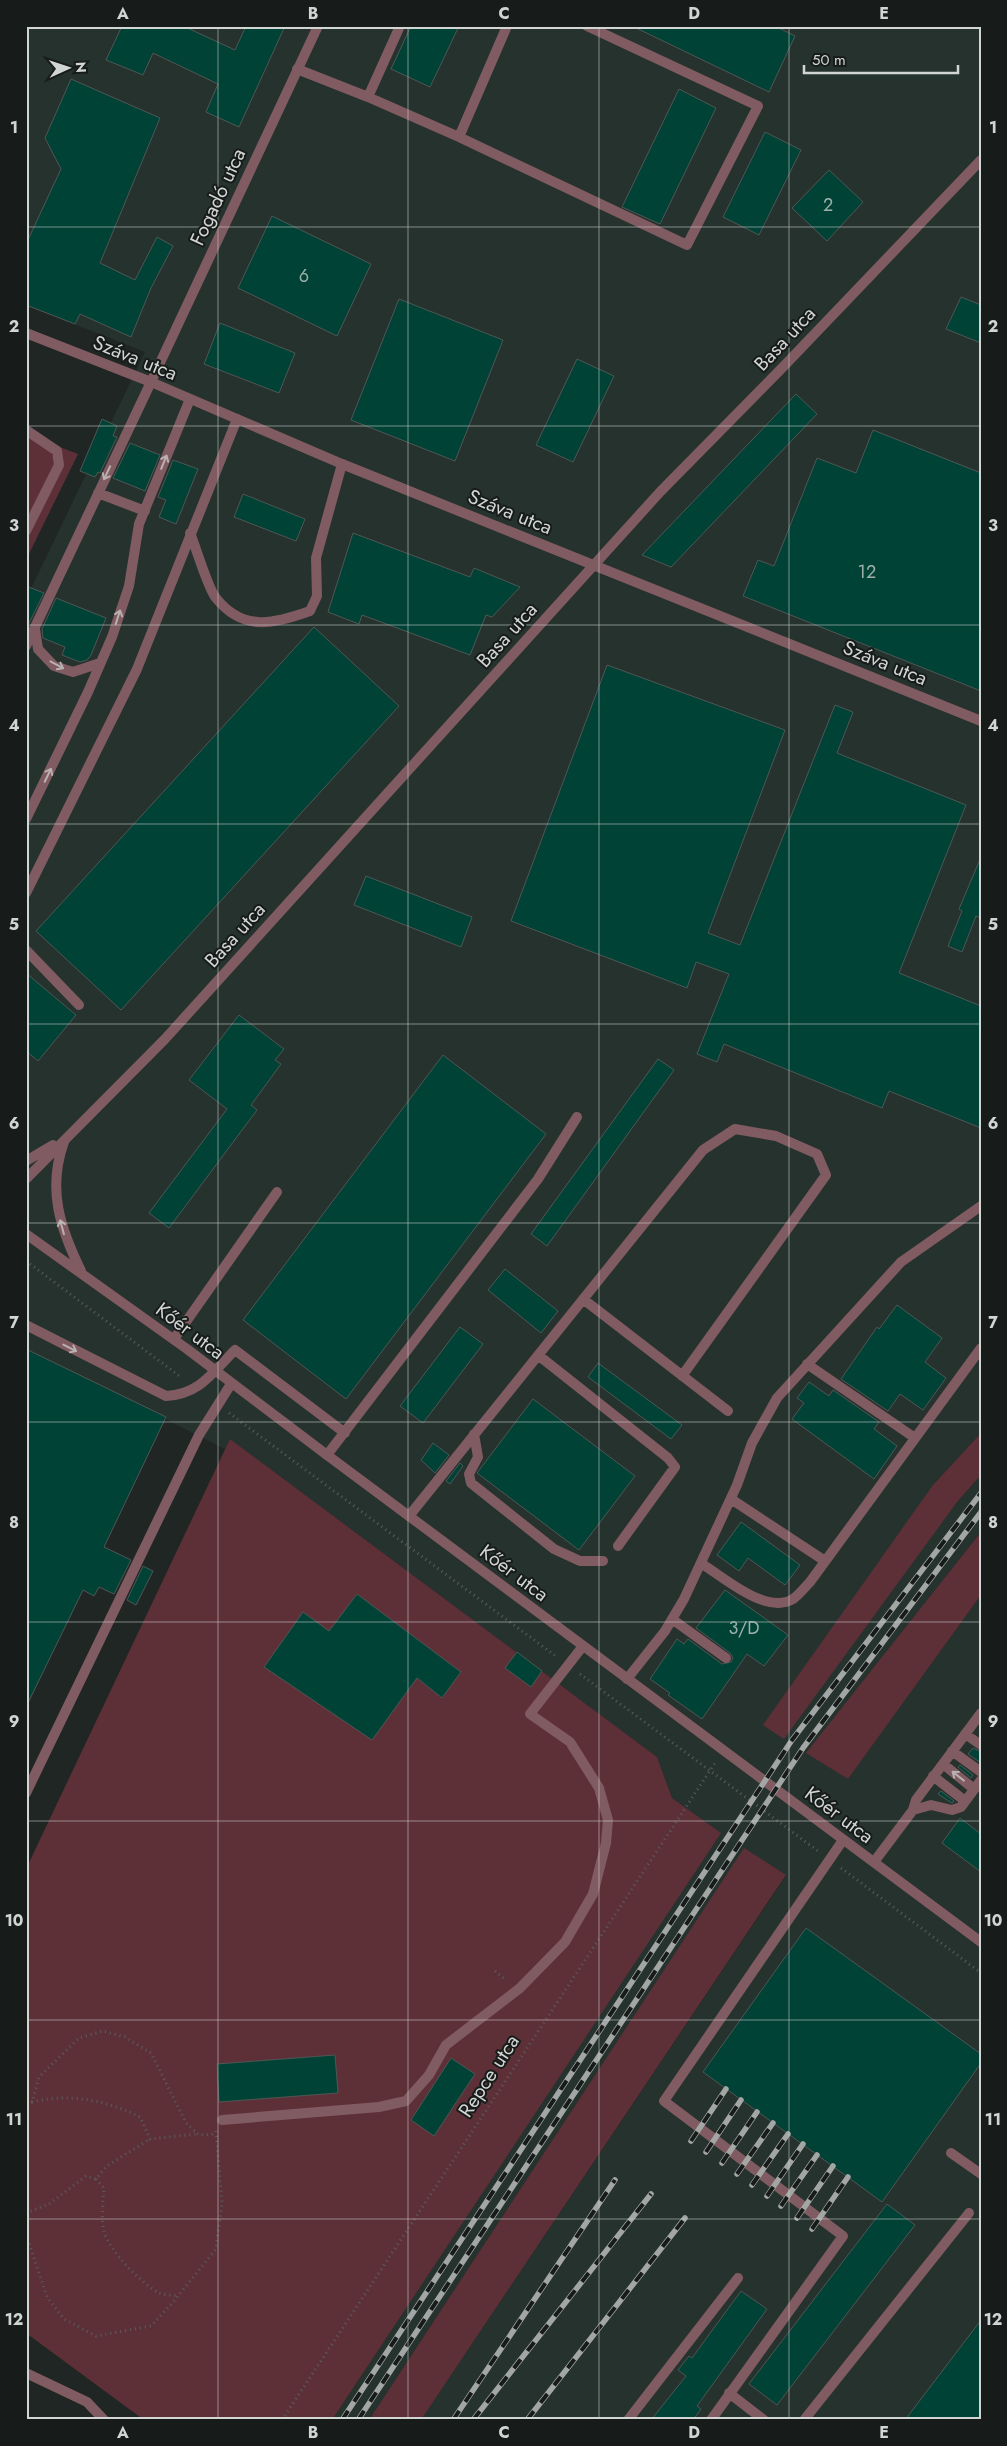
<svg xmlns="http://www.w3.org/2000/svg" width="1007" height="2446" viewBox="0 0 1007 2446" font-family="Jost,sans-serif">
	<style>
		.built { fill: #26322e }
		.green { fill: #5d3038 }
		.building { fill: #004236; stroke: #505654 }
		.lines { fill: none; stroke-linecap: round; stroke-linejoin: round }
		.path { stroke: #595e5c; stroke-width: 3; stroke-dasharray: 1 4; stroke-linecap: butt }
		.service { stroke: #805b61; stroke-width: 10 }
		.minor { stroke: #805b61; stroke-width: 10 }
		.tertiary { stroke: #805b61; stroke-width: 10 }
		.rail-casing { stroke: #a2a6a4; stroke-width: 5.5 }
		.rail { stroke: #171c1b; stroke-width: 4; stroke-dasharray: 11; stroke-linecap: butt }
		.oneway { stroke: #b9b0b1 }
		.grid { fill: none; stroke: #d1d5d3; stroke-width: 1; stroke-opacity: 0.55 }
		.labels { text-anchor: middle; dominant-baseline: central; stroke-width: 4; stroke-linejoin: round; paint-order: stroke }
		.number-label { font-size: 18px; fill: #9db0ac }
		.street-label { font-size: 20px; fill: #d1d5d3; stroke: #171c1b }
		.neatline { fill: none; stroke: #d1d5d3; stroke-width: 2 }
		.grid-label { font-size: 16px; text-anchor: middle; font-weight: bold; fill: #d1d5d3 }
	</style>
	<rect width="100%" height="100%" fill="#202624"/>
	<path class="built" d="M26,26H981V1433L933,1485L957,1502L981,1475V1532L807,1753L848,1779L981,1595V2420H421L786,1876L744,1849L369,2420H332L720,1833L672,1798L657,1757L230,1439L225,1449L26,1349V599L145,352L26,305Z"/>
	<path class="green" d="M26,434L78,454L26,560Z
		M981,1433V1475L957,1502L784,1739L763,1725L933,1485Z
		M230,1439L657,1757L672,1798L721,1833L332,2420H144L26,2333V1869Z
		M981,1532V1595L848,1779L806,1753Z
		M744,1848L786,1875L421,2420H369Z"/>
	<path class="building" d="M122,26H183L235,50L246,26H285L239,127L206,112L218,84L153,53L143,75L106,60Z
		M411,26H459L430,87L391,69Z
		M632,26H775L795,36L769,92Z
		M71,79L160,118L100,263L135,280L157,237L173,246L151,288L131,337L80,314L75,324L26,305V244L61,169L45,138Z
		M679,89L716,108L660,224L622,207Z
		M765,132L801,150L759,235L723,217Z
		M829,170L863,202L827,241L792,208Z
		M272,216L371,264L337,336L238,288Z
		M961,297L981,305V343L946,329Z
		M399,299L503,340L455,461L351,420Z
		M220,323L295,353L279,393L204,364Z
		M577,359L614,376L573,462L536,445Z
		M796,394L817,414L671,567L642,555Z
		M102,419L117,426L113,436L117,437L100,473L98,472L95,477L80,471Z
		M873,430L981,473V691L743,596L758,560L774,566L817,458L856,473Z
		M130,443L160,455L145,491L113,478Z
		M173,460L198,469L176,524L159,517L166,500L158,497Z
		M243,494L305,519L296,541L234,517Z
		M353,533L470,577L474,568L520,587L492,617L486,615L470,655L362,615L359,624L328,612Z
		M26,586L44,593L26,629Z
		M56,598L106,618L91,655L87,660L80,662L62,655L65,647L43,638L42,629Z
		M314,627L399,706L121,1010L36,931Z
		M607,665L785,730L708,933L740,945L835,705L853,712L837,753L966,805L899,973L981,1006V1128L889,1091L882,1108L724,1044L717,1062L697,1054L729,974L696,962L687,988L511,921Z
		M981,857V918L976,916L962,952L948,946L962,911L959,909Z
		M366,876L472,917L461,947L354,905Z
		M26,973L76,1015L38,1061L26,1051Z
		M239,1015L284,1049L275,1060L281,1064L251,1105L257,1110L169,1228L149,1213L227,1109L189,1080Z
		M443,1055L546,1134L346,1399L243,1320Z
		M658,1059L674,1070L547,1246L531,1234Z
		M505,1269L558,1311L541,1333L488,1290Z
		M897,1305L942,1338L925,1362L946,1378L923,1410L900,1394L888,1411L841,1379L877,1327L879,1329Z
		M460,1327L483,1344L423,1423L400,1406Z
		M26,1349L166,1417L104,1547L131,1560L114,1594L99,1587L94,1596L83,1590L26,1707Z
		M598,1363L682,1425L671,1439L588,1377Z
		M809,1382L829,1396L833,1390L879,1422L874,1429L897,1446L874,1479L792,1419L804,1403L797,1398Z
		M533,1399L635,1476L579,1550L477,1473Z
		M433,1443L449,1455L435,1473L421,1460Z
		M460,1463L463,1466L450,1484L446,1481Z
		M741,1522L800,1565L785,1585L748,1558L739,1571L717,1555Z
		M143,1566L153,1571L136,1605L127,1600Z
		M725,1590L788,1635L764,1666L747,1654L702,1719L668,1695L670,1693L650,1679L677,1639L684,1644L688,1639L722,1664L731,1662L733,1658L730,1653L696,1628Z
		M357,1594L461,1672L442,1698L417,1678L372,1740L264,1667L303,1612L329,1631Z
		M517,1652L542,1671L531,1687L505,1668Z
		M973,1748L981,1752V1763L968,1754Z
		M960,1765L973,1775L971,1778L958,1767Z
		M941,1791L954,1801L952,1803L938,1794Z
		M960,1818L981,1834V1872L942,1843Z
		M806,1928L981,2054V2063L882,2202L703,2072Z
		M335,2055L338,2093L219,2102L217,2064Z
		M451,2058L475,2074L434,2136L411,2120Z
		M887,2204L915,2225L777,2405L749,2384Z
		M741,2291L767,2309L697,2406L701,2409L693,2420H651L686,2376L678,2370L689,2356L692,2358Z
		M981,2320V2420H905Z"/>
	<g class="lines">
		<path class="path" d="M26,1261L182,1378
			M229,1413L557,1657
			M580,1674L818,1851
			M841,1868L981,1973
			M495,1971L506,1980
			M32,2102C69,2093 106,2100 140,2117L150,2139L197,2134
			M26,2103L32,2102L39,2077L79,2038L103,2031L125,2037L151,2053L186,2123L199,2135L214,2134
			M96,2179L104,2188C103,2202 101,2217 104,2231C108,2250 142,2284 159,2293C165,2295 173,2295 178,2296
			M26,2213L49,2204L86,2176L96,2179L107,2166L150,2139
			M26,2234L47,2297L64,2319L96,2336L151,2326L174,2301L216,2249L222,2203L216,2131
			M282,2420L715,1763"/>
		<path class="service" d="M297,69L368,97L400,26
			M368,97L459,137L687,245L758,106L587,26
			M459,137L507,26
			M26,430L57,451L59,465L26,531
			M98,493L145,511
			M190,533C196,547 208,589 216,598C243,632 274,624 310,611L317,596L316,558L342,464
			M35,629L38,649L54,666L73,672L100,663
			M26,646L151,382
			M26,819L88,692L112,637L129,586L139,524L190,399
			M26,893L137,669L237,419
			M26,950L79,1005
			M583,1299L728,1411
			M26,1325L166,1396C200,1394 212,1373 235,1350L345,1433
			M174,1339L277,1192
			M538,1355L668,1458L675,1467L618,1546
			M807,1364L915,1438
			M474,1434L478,1457L469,1474L471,1483L554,1549L580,1561H603
			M327,1455L538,1179L577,1117
			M731,1499L825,1561
			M409,1516L703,1150L735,1129L776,1136L817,1154L826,1175L682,1376
			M702,1564C725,1578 766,1615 793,1599C799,1595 805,1587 810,1582L981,1348
			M672,1619L726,1658
			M627,1679L665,1631L684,1599L737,1485L752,1443L777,1398L901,1262L981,1206
			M965,1734L981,1745
			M952,1751L981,1772
			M943,1764L974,1789
			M933,1776L965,1801
			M26,1793L199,1435L231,1384
			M913,1810L931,1805L952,1810L961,1807L981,1780
			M874,1862L913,1810L916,1800L981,1713
			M222,2120L379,2107L406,2101L429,2075L446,2045L520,1988L565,1942L593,1894L606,1843L608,1820L599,1788L570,1742L530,1714L583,1646
			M951,2153L981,2174
			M26,2373L87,2402L104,2420
			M729,2393L764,2420
			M628,2420L738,2278
			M711,2420L843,2236L664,2101L843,1840
			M804,2420L969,2213"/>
		<path class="minor" d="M26,333L151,382L342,464L981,721
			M151,382L318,26"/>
		<path class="tertiary" d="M64,1142C47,1189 60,1228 81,1271
			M26,1161L53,1145
			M26,1179L165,1039L660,492L783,367L981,160
			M26,1234L187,1349L327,1455L981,1942"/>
		<defs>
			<path id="rail" d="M691,2141L726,2089
				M706,2152L741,2100
				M722,2163L757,2112
				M737,2174L773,2123
				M752,2185L788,2134
				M767,2196L803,2144
				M781,2206L817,2155
				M797,2218L833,2166
				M812,2229L848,2177
				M342,2420L792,1740L981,1493
				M358,2420L803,1748L981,1512
				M453,2420L615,2180
				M473,2420L651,2194
				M527,2420L685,2218"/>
		</defs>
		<use href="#rail" class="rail-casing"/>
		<use href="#rail" class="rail"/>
	</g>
	<defs><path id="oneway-shaft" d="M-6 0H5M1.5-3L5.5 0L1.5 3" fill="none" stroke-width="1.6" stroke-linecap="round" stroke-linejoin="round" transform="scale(1.25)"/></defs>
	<g class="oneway">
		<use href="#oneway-shaft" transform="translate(164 462) rotate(-68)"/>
		<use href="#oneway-shaft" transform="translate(107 473) rotate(115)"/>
		<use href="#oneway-shaft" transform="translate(118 617) rotate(-72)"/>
		<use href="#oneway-shaft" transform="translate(57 665) rotate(28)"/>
		<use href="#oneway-shaft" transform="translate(48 775) rotate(-64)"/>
		<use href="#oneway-shaft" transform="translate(62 1227) rotate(-105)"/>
		<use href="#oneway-shaft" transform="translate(70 1348) rotate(27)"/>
		<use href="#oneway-shaft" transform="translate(958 1776) rotate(-142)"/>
	</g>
	<path class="grid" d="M218,26V2420M408,26V2420M599,26V2420M789,26V2420M26,227H981M26,426H981M26,625H981M26,824H981M26,1024H981M26,1223H981M26,1422H981M26,1622H981M26,1821H981M26,2020H981M26,2219H981"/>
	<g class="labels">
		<g class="number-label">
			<text x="828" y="205">2</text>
			<text x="304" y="276">6</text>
			<text x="867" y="572">12</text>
			<text x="744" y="1628">3/D</text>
		</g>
		<g class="street-label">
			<text transform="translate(218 197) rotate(-65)">Fogadó utca</text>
			<text transform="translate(785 339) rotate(-47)">Basa utca</text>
			<text transform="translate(135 358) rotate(22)">Száva utca</text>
			<text transform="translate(510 512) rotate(22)">Száva utca</text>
			<text transform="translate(507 635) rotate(-48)">Basa utca</text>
			<text transform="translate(885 663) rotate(22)">Száva utca</text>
			<text transform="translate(235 935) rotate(-48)">Basa utca</text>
			<text transform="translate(190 1331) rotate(37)">Kőér utca</text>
			<text transform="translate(514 1573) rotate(37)">Kőér utca</text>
			<text transform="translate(839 1815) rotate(37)">Kőér utca</text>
			<text transform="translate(489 2076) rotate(-57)">Repce utca</text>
		</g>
	</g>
	<rect width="1007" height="2446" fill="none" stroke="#171c1b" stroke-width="55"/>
	<g transform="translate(68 68) rotate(87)" stroke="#171c1b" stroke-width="4" paint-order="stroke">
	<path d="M0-4L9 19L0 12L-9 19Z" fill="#d1d5d3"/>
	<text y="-8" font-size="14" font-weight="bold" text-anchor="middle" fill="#d1d5d3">N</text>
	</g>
	<path d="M804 65v8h154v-8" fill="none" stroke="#d1d5d3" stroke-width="2.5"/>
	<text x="812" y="65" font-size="15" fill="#d1d5d3" stroke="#171c1b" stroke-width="4" paint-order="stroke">50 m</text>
	<rect x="28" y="28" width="952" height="2390" class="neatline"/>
	<g class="grid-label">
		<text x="123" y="19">A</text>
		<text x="313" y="19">B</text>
		<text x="504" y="19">C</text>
		<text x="694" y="19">D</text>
		<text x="884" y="19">E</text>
		<text x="14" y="133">1</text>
		<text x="993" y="133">1</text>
		<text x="14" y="332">2</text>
		<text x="993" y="332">2</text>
		<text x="14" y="531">3</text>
		<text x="993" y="531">3</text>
		<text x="14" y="731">4</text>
		<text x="993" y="731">4</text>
		<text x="14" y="930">5</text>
		<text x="993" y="930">5</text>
		<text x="14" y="1129">6</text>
		<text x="993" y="1129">6</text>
		<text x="14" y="1328">7</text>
		<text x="993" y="1328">7</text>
		<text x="14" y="1528">8</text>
		<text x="993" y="1528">8</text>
		<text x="14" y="1727">9</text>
		<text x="993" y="1727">9</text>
		<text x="14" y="1926">10</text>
		<text x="993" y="1926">10</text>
		<text x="14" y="2125">11</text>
		<text x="993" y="2125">11</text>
		<text x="14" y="2325">12</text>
		<text x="993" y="2325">12</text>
		<text x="123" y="2438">A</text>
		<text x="313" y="2438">B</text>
		<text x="504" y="2438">C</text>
		<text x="694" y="2438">D</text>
		<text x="884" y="2438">E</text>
	</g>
</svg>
